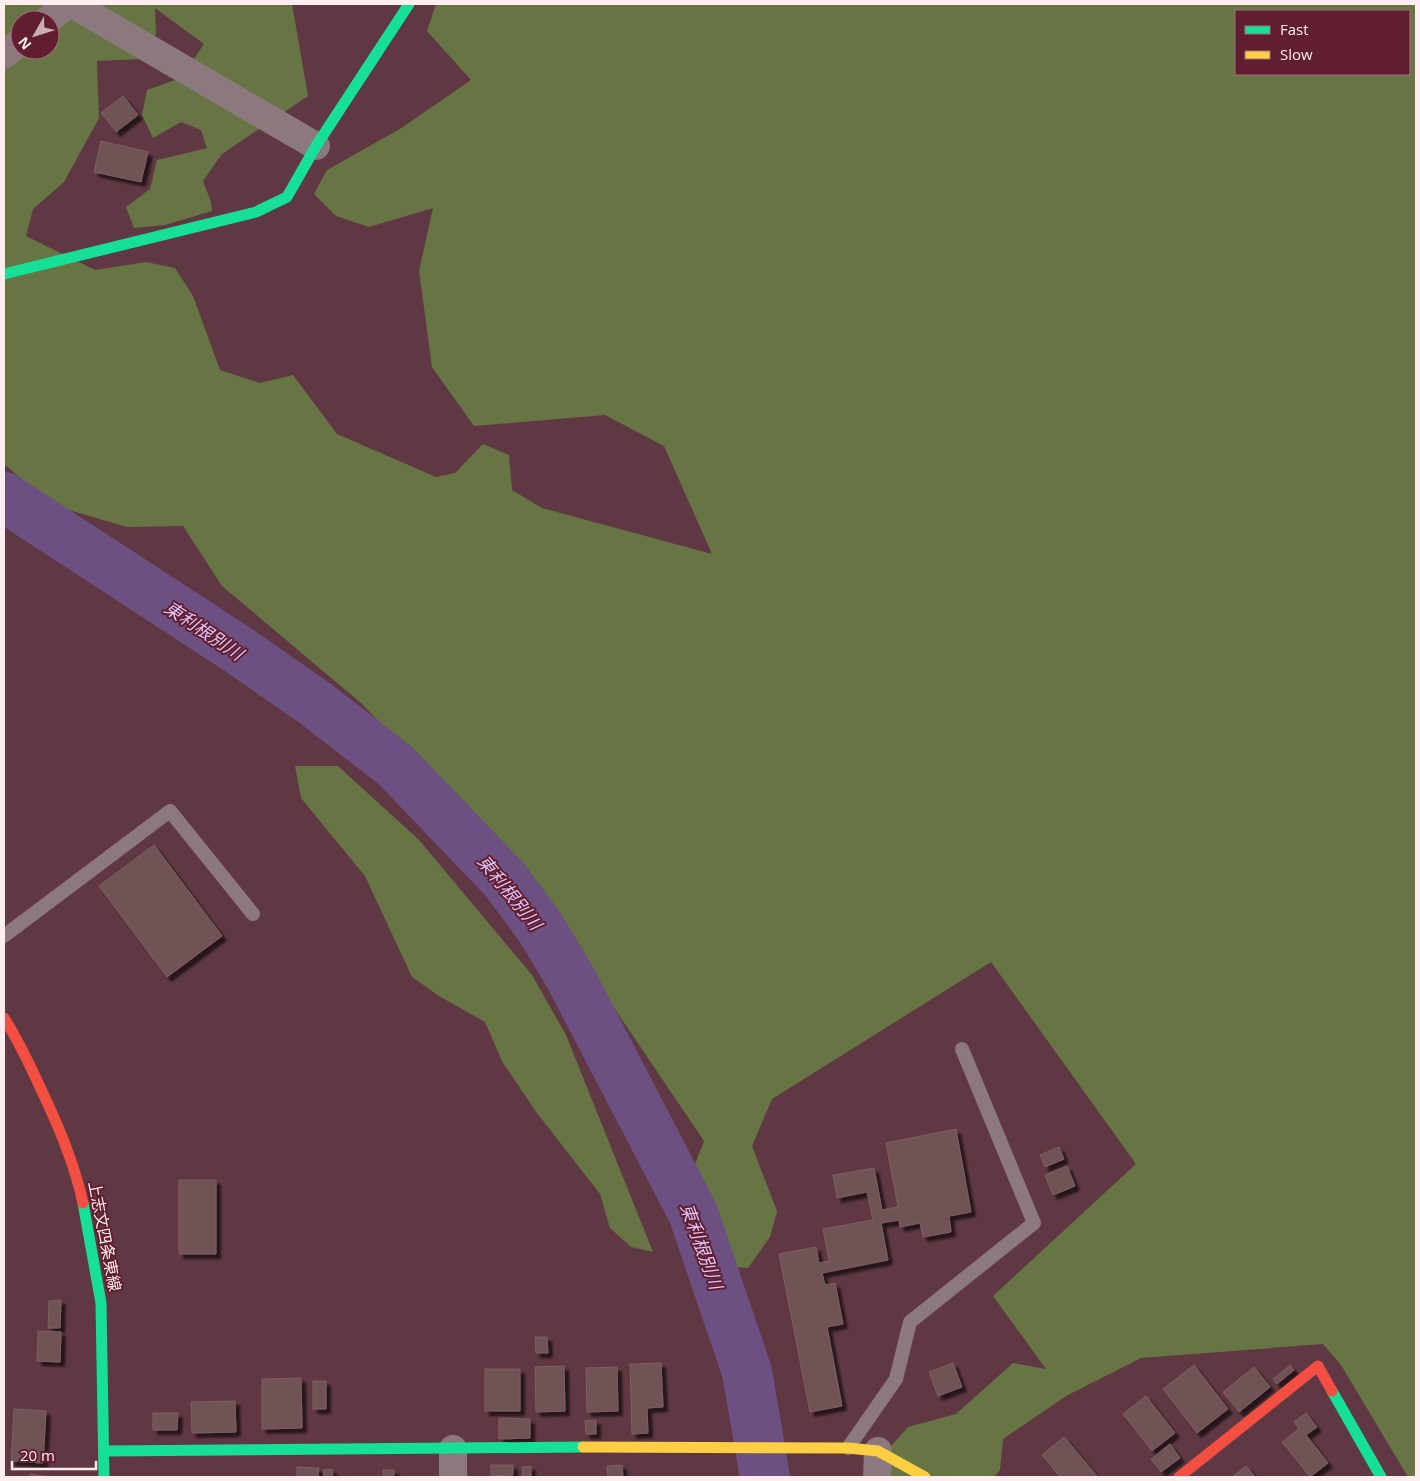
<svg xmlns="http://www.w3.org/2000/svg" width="1420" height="1481" viewBox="0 0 1420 1481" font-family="'Open Sans','Noto Sans JP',sans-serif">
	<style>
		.forest { fill: #677544; fill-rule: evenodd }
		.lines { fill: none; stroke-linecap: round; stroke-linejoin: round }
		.river { stroke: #6c5081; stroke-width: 50 }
		.building { fill: #705255; stroke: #7f5f63; filter: url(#shadow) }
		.lane { stroke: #8c797d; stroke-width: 14 }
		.street { stroke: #8c797d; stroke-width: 28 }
		.fast { stroke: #16e098; stroke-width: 11 }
		.slow { stroke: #ffcf43; stroke-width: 11 }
		.jam { stroke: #f24e42; stroke-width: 11 }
		.labels { text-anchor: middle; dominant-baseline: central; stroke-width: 4; stroke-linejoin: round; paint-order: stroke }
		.street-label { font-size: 16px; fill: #ffedf0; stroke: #611e31 }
		.water-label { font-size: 18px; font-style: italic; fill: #ddc5f6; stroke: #611e31 }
	</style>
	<defs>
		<filter id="shadow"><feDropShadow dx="4.5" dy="4.5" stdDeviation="1" flood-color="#0009"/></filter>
	</defs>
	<rect width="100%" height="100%" fill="#5f3843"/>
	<path class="forest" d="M4,4H292L308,96L222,154L203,181L211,202L212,211L165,225L134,228L126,207L150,189L157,160L207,148L201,130L181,122L153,138L142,115L147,90L181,78L204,44L155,8L156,34L141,59L97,61L99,118L64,182L33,209L26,236L95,270L146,262L175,268L193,296L220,370L260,383L293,375L337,434L436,477L455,473L483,444L509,455L512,490L542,508L712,554L664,446L605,415L474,426L432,367L419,271L433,208L369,227L336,216L314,194L327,170L400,129L471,80L427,31L436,4H1416V1477H1408L1341,1365L1323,1344L1141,1358L1066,1396L1003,1439L1000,1470L994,1477H864L908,1427L956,1414L1013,1363L1046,1369L993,1296L1136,1164L991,962L772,1099L752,1146L777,1211L770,1237L748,1268L720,1266L694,1167L704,1141L552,916L463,808L361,703L222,586L183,526L127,527L52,505L4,464ZM1236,11H1409V74H1236ZM20,20H50V50H20Z
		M295,766H338L419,840L532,975L566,1035L653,1252L631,1247L610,1228L600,1194L537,1113L503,1063L485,1022L439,996L412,977L365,876L301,798Z"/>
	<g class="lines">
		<path class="river" d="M4,497L237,649L316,704L396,766L505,880L540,927L570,977L693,1213L747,1372L765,1477"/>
	</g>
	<path class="building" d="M123,96L138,115L116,132L101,113Z
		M101,141L148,152L141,182L94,172Z
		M154,845L222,936L167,977L99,886Z
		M956,1129L971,1212L949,1216L951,1232L923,1237L920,1223L900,1227L899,1220L881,1223L888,1260L822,1273L825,1285L835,1283L843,1324L827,1327L842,1406L810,1412L779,1254L816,1247L819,1263L829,1261L823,1229L873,1220L867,1192L837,1198L833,1175L874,1168L882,1210L898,1207L886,1143Z
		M1059,1147L1064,1159L1045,1167L1040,1155Z
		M1067,1166L1075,1186L1053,1195L1045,1175Z
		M179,1180H216V1254H179Z
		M61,1300L60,1328H48L49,1301Z
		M38,1331L61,1332L60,1362L37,1361Z
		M535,1337H547L548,1353H536Z
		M661,1363L663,1407L647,1408L648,1433L632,1434L630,1364Z
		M953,1363L962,1387L938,1396L929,1372Z
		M1194,1365L1228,1409L1197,1433L1163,1389Z
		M1290,1365L1294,1370L1277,1384L1273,1379Z
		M564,1366L565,1411L536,1412L535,1367Z
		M617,1367L618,1411L587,1412L586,1368Z
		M1254,1367L1270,1387L1239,1412L1223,1392Z
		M485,1369H520V1411H485Z
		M301,1378L302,1428L262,1429V1379Z
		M313,1381H326V1409H313Z
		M1146,1396L1175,1433L1152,1451L1123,1414Z
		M235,1401L236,1432L192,1433L191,1402Z
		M14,1409L46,1411L43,1463L11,1461Z
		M153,1413H178L177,1430H153Z
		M1306,1413L1317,1427L1306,1435L1328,1463L1310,1477L1282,1442L1299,1429L1294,1422Z
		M499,1418L530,1419V1438L499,1439Z
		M596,1420V1434H586L585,1421Z
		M1064,1437L1098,1477H1060L1042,1455Z
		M1170,1444L1180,1458L1161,1472L1151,1459Z
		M491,1465H513V1475L491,1476Z
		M622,1465L623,1477H608L607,1466Z
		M531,1466V1477H523L522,1467Z
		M1246,1466L1255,1477H1232Z
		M297,1467L319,1468L318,1477H297Z
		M332,1469L333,1477H324L323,1470Z
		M383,1470H394V1477H383Z
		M30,1474L49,1477H30Z"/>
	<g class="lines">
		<path class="lane" d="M4,936L170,811L253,914
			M848,1448L896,1379L910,1322L1034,1223L962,1049"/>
		<path class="street" d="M72,4L316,146
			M48,20L68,4
			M4,55L20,42
			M453,1449V1477
			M877,1477L878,1451"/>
		<path class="fast" d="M4,274L256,212L287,197L316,146L409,4
			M83,1203L101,1303L104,1477
			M1332,1391L1381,1477
			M104,1451L583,1447"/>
		<path class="slow" d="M583,1447L848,1448L878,1451L925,1477"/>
		<path class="jam" d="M4,1018C18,1040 29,1063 40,1087C58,1125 74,1162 83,1203
			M1179,1477L1318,1366L1332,1391"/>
	</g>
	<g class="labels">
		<g class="street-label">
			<text transform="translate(105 1236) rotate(79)">上志文四条東線</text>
		</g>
		<g class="water-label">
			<text transform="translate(204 630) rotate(34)">東利根別川</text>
			<text transform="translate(510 892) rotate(51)">東利根別川</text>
			<text transform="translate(702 1246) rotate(70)">東利根別川</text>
		</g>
	</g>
	<rect width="1420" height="1481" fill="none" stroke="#ffedf0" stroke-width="10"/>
	<rect x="1235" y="10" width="175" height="65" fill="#611e31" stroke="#a0717d"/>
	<rect x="1245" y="26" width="25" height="8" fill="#16e098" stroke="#a0717d"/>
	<text x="1280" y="35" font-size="15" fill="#ffedf0">Fast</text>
	<rect x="1245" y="51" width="25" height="8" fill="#ffcf43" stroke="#a0717d"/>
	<text x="1280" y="60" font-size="15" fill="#ffedf0">Slow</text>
	<g transform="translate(35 35) rotate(231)"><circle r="24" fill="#611e31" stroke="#a0717d"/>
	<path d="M0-4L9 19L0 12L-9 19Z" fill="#c7aeb3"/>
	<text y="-8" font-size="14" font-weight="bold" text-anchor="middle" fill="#ffedf0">N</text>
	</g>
	<path d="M12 1461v8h84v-8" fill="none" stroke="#ffedf0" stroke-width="2.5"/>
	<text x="20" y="1461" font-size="15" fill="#ffedf0" stroke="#611e31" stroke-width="4" paint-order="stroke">20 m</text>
</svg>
